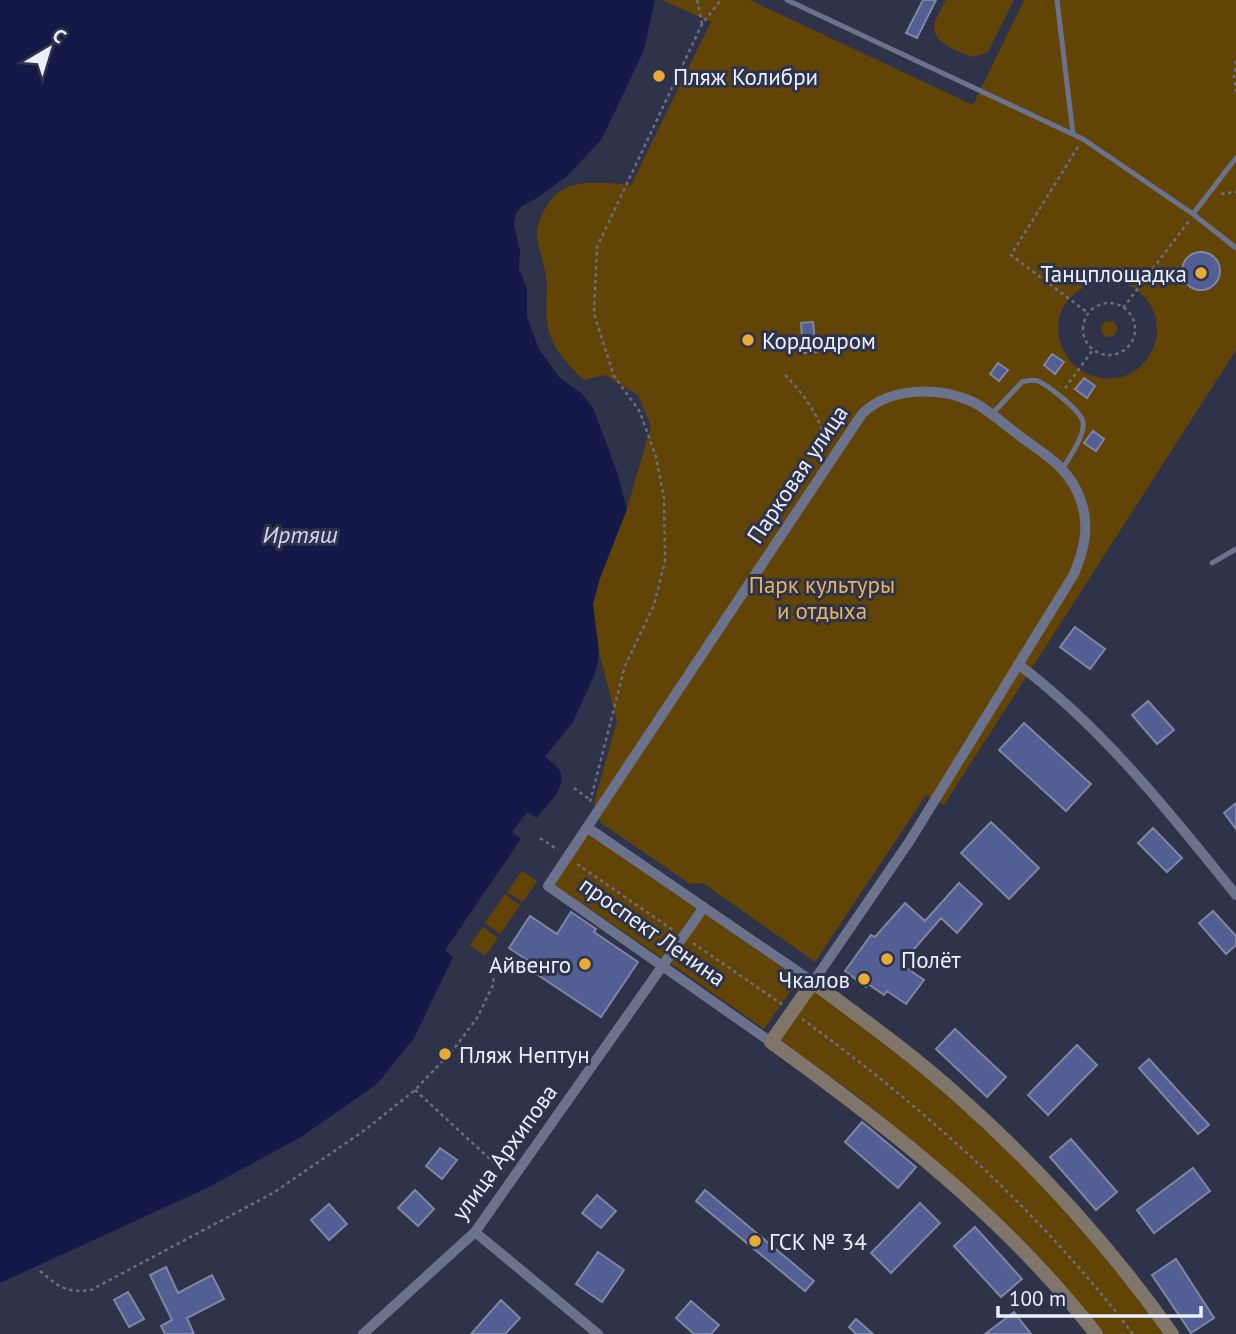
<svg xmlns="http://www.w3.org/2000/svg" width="1236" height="1334" viewBox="0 0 1236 1334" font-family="'PT Sans',sans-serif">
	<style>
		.green { fill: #634407; fill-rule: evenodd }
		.water { fill: #141948 }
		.building { fill: #525e94; stroke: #7f86a1; stroke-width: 2 }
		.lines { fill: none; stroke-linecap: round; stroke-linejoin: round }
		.path { stroke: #696e82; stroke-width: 2.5; stroke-dasharray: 3.5 3.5; stroke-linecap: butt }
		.lane { stroke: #6b728c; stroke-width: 5 }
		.street { stroke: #6b728c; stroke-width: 10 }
		.secondary { stroke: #7f756a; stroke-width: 14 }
		.poi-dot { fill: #e9ab38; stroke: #2e334a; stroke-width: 2.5 }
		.labels { text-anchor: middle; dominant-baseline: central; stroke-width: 6; stroke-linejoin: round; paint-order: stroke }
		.poi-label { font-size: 23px; fill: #ebf0ff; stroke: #2e334a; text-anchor: start }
		.street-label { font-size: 23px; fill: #ebf0ff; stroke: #2e334a }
		.park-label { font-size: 23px; fill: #e7b461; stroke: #2e334a }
		.water-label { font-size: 24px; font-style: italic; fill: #cfd8f9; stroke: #2e334a }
	</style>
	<rect width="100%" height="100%" fill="#2e334a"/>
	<path class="green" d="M662,0H750L973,105L1024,0H1236V350L944,805L926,795L815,962L703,883L690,884L600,822L594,803L617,721L599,652L593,604L600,578L627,509L651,426L638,395L605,375L584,380C568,365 550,346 547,322C546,309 547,297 547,284C546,268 539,252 537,236C536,229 539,222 542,215C560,174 594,183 631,185L711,22ZM1196,252C1209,251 1223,259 1221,274C1214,313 1154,272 1196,252ZM1110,279C1192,297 1155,399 1090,375C1077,370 1066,359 1061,345C1049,308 1076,284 1110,279Z
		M946,0H1014L988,52L973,57C960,53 933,43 934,27C935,18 942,8 946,0Z
		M1101 329a8 8 0 1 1 16 0a8 8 0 1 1-16 0Z
		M588,834L697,908L662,958L554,884Z
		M522,871L537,881L523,902L507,892Z
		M505,894L520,905L500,934L485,923Z
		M704,913L799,979L764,1029L670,963Z
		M483,927L498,938L485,956L470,945Z
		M815,990L951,1096L1015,1158L1079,1224L1135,1294L1164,1334H1102L944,1167L856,1095L780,1040Z"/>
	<path class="water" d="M0,0H655L644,50L602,139L567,176L537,198L521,207L516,214L514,224L520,251L519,269L527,288V317L539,349L559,377L582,394L593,408L617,472L627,509L600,578L593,604L599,652L596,671L573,722L545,757C548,760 555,764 558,768C571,785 546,805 537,818L527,812L512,832L521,839L445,950L453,957L414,1038L377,1084L301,1137L207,1188L0,1283Z"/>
	<path class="building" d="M923,0H936L917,38L906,33Z
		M1182 271a19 19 0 1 1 38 0a19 19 0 1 1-38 0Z
		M813,322L816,352L803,353L801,323Z
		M1052,354L1064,362L1055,374L1044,365Z
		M998,363L1008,370L999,381L990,374Z
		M1084,378L1095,386L1087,398L1075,389Z
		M1093,431L1104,439L1096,451L1084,443Z
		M1075,627L1105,649L1090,669L1060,647Z
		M1148,701L1174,730L1157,744L1132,715Z
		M1024,723L1091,784L1066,811L999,750Z
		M1236,803V829L1224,813Z
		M991,822L1039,868L1009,899L961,853Z
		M1153,828L1182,858L1167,872L1138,843Z
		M959,883L982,904L957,933L941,918L901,964L924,980L906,1004L887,991L884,995L868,984L866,987L845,971L871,935L875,937L905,903L925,921Z
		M1213,911L1236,936V945L1226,954L1199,923Z
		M571,912L596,929L594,932L638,962L601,1017L532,971L536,966L509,948L530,916L557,934Z
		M955,1029L1006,1077L987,1097L936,1049Z
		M1077,1045L1097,1065L1048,1115L1028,1095Z
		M1149,1059L1209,1125L1198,1134L1139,1068Z
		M862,1122L916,1167L898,1188L845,1142Z
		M1071,1139L1117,1192L1096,1210L1050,1157Z
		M440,1148L457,1160L442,1179L426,1166Z
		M1193,1168L1210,1191L1154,1233L1137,1210Z
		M415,1190L434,1209L418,1226L398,1208Z
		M705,1190L814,1281L805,1291L696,1201Z
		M597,1195L616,1211L601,1228L582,1213Z
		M920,1203L940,1223L891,1273L871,1253Z
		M329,1204L347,1224L329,1240L311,1220Z
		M975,1227L1022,1279L1001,1297L954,1246Z
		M598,1252L624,1270L602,1302L576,1284Z
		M1176,1259L1214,1318L1191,1333L1152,1275Z
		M166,1267L178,1293L212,1275L224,1299L187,1318L194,1334H165L161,1326L172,1320L150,1275Z
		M128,1292L144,1319L129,1327L114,1300Z
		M501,1300L520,1318L505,1334H471Z
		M691,1301L719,1325L711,1334H694L676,1318Z
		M1014,1312L1031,1334H985L1009,1316Z
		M856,1319L873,1334H856L849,1327Z"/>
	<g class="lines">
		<path class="path" d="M697,0L702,24
			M1236,61L1234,76L1236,92
			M1078,147L1011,255L1088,313
			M1221,194L1236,192
			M1083 329a26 26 0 1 1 52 0a26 26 0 1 1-52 0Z
			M1123,308L1189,221
			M785,375C804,394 820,417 827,444
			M1065,388L1092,351
			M574,788L589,799
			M590,802L625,666L654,605L665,561L664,498L656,457L640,412L614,376L594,314L597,247L702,24L721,0
			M540,838L558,850
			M577,864L673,930
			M693,943L783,1005
			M802,1019C925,1108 1041,1213 1133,1334
			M415,1090L504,1172
			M40,1271C59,1287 65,1293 91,1290L273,1193L365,1130L415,1090L453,1050L477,1018L494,983L491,964"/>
		<path class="lane" d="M787,0L1083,139L1193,214L1236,248
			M1057,0L1073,134
			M1193,214L1236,158
			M992,414L1022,382C1027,381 1033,379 1038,381C1049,386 1081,411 1083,422C1085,436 1070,456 1063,468
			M1212,563L1236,549"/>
		<path class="street" d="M1018,664C1103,728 1170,813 1236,895
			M588,828L813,982L909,842L1074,574C1084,550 1090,527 1081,501C1070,468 1047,456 1021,437C1005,425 990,411 973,402C939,386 889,387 862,414L548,886L771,1042
			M475,1232L598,1334
			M363,1334L475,1232L704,907"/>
		<path class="secondary" d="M1096,1334C1006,1218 889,1127 771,1042L813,982C861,1018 910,1053 955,1093C1036,1165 1110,1246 1172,1334"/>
	</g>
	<g class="poi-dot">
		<circle cx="659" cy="76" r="7"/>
		<circle cx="1201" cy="273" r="7"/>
		<circle cx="748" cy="340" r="7"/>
		<circle cx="887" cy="959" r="7"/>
		<circle cx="585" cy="964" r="7"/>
		<circle cx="864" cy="979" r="7"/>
		<circle cx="445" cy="1054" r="7"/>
		<circle cx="755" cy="1241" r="7"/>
	</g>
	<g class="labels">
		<g class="poi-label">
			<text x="673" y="76">Пляж Колибри</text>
			<text x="1187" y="273" text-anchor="end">Танцплощадка</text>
			<text x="762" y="340">Кордодром</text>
			<text x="901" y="959">Полёт</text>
			<text x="571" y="964" text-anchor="end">Айвенго</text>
			<text x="850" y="979" text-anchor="end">Чкалов</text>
			<text x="459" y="1054">Пляж Нептун</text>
			<text x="769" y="1241">ГСК № 34</text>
		</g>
		<g class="street-label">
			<text transform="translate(797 474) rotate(-56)">Парковая улица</text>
			<text transform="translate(653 931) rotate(35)">проспект Ленина</text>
			<text transform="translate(504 1152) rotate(-54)">улица Архипова</text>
		</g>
		<g class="park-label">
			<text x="822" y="584">Парк культуры<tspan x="822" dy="26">и отдыха</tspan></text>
		</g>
		<g class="water-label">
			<text x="300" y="534">Иртяш</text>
		</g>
	</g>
	<g transform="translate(49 49) rotate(38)" stroke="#2e334a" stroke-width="5" paint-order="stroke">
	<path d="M0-5L12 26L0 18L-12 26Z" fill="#ebf0ff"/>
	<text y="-10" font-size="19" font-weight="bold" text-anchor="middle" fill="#ebf0ff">С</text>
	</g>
	<path d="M998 1306v10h203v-10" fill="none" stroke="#ebf0ff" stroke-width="3.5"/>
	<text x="1009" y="1306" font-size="21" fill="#ebf0ff" stroke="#2e334a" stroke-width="5" paint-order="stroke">100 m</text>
</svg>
